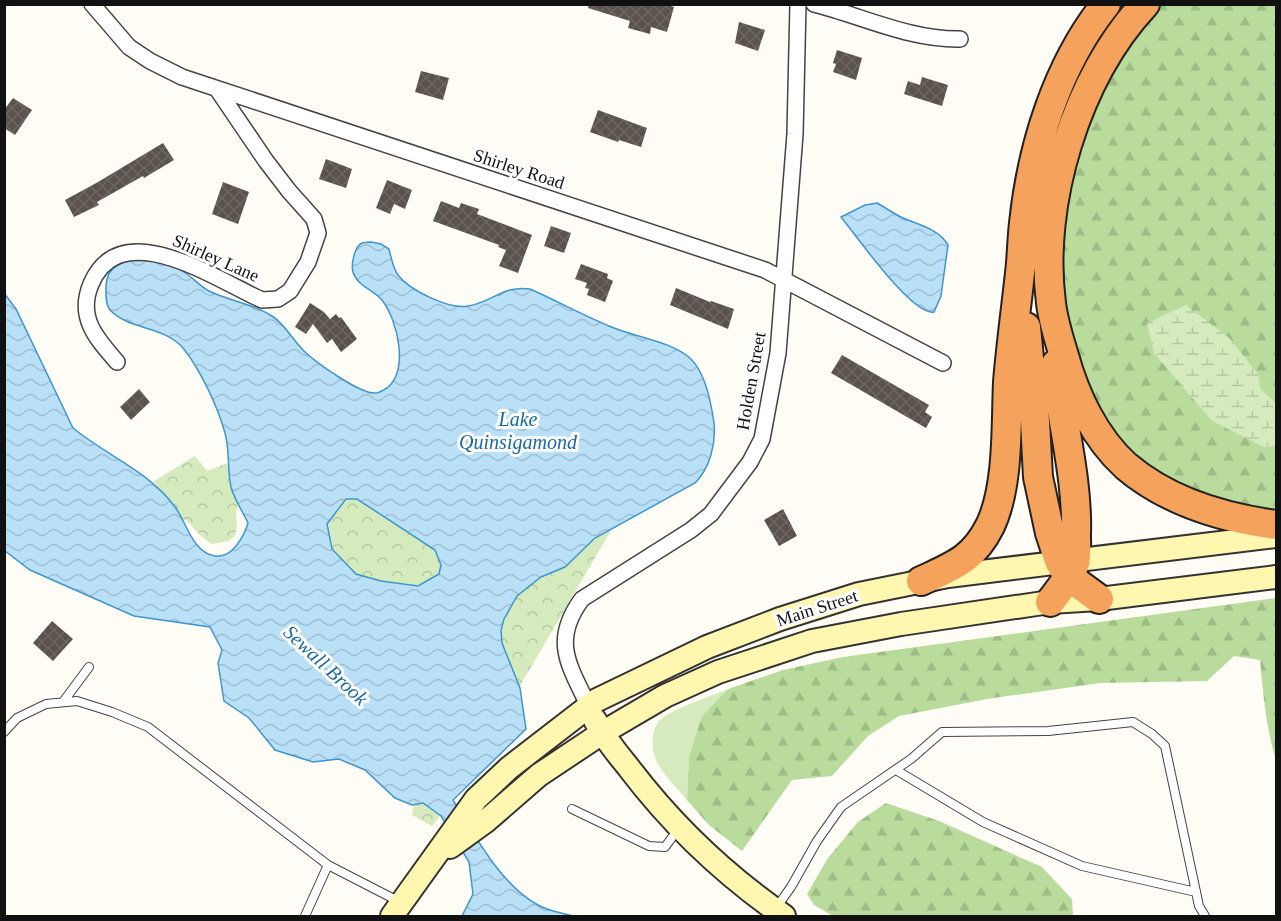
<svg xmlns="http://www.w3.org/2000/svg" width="1281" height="921" viewBox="0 0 1281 921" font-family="'Times New Roman',serif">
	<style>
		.grass { fill: #d5ebbd }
		.forest { fill: url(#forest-firs) }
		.wetland { fill: url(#wetland-marsh) }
		.park { fill: url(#park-crowns) }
		.water { fill: url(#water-waves); stroke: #3f96cf; stroke-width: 1.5; fill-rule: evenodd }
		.building { fill: url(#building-cross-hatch) }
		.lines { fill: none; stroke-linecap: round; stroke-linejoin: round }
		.lane-casing { stroke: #444; stroke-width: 10 }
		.street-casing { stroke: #444; stroke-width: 18 }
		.secondary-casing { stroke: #333; stroke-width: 26 }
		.highway-casing { stroke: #222; stroke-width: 32 }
		.lane { stroke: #fff; stroke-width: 8 }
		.street { stroke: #fff; stroke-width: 15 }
		.secondary { stroke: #fff6b0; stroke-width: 22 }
		.highway { stroke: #f5a25d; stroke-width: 28 }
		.labels { text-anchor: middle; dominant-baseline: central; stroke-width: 6; stroke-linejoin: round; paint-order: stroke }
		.street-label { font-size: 18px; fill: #111; stroke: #fff }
		.water-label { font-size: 20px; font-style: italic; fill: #1768a6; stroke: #fff }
	</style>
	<defs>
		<pattern id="forest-firs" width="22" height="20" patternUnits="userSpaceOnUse" patternTransform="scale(1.5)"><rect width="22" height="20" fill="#b9dc9c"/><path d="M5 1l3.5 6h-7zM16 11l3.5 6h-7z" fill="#9ebc85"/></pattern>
		<pattern id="wetland-marsh" width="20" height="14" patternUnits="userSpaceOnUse" patternTransform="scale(1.5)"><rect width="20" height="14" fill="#d5ebbd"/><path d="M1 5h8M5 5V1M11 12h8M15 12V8" fill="none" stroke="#b6c8a1"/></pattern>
		<pattern id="park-crowns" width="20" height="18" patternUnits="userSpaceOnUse" patternTransform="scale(1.5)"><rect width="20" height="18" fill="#d5ebbd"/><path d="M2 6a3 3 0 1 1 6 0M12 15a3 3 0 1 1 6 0" fill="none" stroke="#b6c8a1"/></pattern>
		<pattern id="water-waves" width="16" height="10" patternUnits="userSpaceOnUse" patternTransform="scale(1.5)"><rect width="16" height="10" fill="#b9e0f7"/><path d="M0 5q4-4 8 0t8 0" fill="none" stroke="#9ebfd3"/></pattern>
		<pattern id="building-cross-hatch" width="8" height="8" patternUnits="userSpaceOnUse" patternTransform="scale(1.5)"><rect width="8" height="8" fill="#5a524d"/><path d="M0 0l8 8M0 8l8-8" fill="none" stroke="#6d6662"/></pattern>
	</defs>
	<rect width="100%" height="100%" fill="#fffdf5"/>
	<path class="grass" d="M728,689L702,716L689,756L687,800C678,789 665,777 658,764C651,752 650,730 660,720C671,709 712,696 728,689Z"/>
	<path class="forest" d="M1154,5H1276V510L1226,504L1144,469L1103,428L1065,342L1056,238L1087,106Z
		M1276,598V760C1266,728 1263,693 1260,660L1234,656L1207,681L1100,683L987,699L899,716L868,736L832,776L792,780L742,851L709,825L687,800L689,756L702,716L728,689L783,670L843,657Z
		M886,803L939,821L1042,867L1072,899L1073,916H833L814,905L807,894L828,858L858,822Z"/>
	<path class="wetland" d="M1186,305L1229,338L1258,374L1260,388L1276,404V446L1264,447L1212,421L1154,353L1147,323Z"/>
	<path class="park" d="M195,456L207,471L227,463L232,471L238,498L236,513L237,526L235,535L229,541L211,544L199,534L188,522L175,515L154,481Z
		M633,493L453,800L432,826L412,815L418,779L500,599Z
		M347,499H357L435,550L441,565L439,574L418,586L381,581L355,574L332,549L327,524Z"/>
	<path class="water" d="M877,203C886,208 894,214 903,218C919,225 939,229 948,245L941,296L934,312C912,316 856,235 841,217L865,205Z
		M371,242L381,244L389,249C391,257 393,268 398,275C409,290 450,310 468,306C493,302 503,285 530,289C557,301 583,315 609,326C633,337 672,341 691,359C706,374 711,403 714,423C716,444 710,468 695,483L595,538L565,567L541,577L517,596L504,619L501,630L502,643L520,688L526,729L453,800C475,836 501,885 538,905C548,911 562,913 573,916H462L473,894L469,862L441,816L423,803L412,805L395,798L365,770L339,759L313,762L275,750L249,718L224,701L218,663L222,650L210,627L134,616L30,570L5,551L4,293L16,309L73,428C107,456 149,471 175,507C187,523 192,552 215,556C232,559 244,536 248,523C243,512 234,499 231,487C227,469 230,450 225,433C218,407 200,369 183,348C164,326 130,330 111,311C105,306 106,293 106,286C107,275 110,269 120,264C141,251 168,261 187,274C194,279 201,287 209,291C229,301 252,303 272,316C286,325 293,341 305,352C317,363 360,394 375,393C380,393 383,390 387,388C409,370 398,321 382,300C374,290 357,286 353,272C351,265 354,247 362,243C362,243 370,242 371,242ZM346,499H357L435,550L441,565L439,574L418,586L381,581L356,574L332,549L327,524Z"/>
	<path class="building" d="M589,4H664L674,7L667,32L651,27L650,34L628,28L630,21L588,8Z
		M739,22L765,30L758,51L735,43Z
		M837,50L862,58L856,80L833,72L836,64L833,63Z
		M421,71L449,78L443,100L415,92Z
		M922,77L948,85L942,106L904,94L908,81L920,85Z
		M13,98L32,110L15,135L4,128V110Z
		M598,110L647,128L641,147L619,140L618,142L590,132Z
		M163,143L174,160L144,178L143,176L97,202L99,205L74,217L65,200L98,182Z
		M326,159L352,169L346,188L319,179Z
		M387,180L412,190L405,209L394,204L390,214L376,208Z
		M223,182L249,192L238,224L212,214Z
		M441,201L459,208L461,203L479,209L477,214L532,235L518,273L499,266L506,250L498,247L499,245L433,221Z
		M551,226L571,233L564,253L544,246Z
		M581,264L608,274L607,278L613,281L605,302L587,295L589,289L585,288L587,283L575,279Z
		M676,288L710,302L711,301L734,309L728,329L670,305Z
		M310,303L324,312L330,319L336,314L339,318L341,317L357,339L341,352L332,339L327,343L313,324L306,334L295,327Z
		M842,355L929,405L925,412L932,417L926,428L831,373Z
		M139,389L150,402L131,420L120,407Z
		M783,509L797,536L779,546L764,520Z
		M52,621L73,639L53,661L33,643Z"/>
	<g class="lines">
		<defs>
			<path id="lane" d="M63,702L89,667
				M4,732L17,718L46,704L77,701L112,712L148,727L328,865L400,902
				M896,770L983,822L1082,866L1196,892
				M572,809L649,846L665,847L679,828
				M776,908L791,887L817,841L841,807L911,759L942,732L1048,731L1133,722L1152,734L1165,746L1199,906L1205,916
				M305,916L328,865"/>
			<path id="street" d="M92,4L129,47L150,61L182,77L765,270L943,363
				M814,4C862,16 910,40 960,39
				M117,362C96,338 77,317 91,284C121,213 217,280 262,300L278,299L290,291L308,262L318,233L314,219L289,191L266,161L217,89
				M589,707C569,665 551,641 582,599L691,530L711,514L750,462L762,439L778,353L795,134L798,4"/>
			<path id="secondary" d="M595,720C604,738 617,753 629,768C673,826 725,875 784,916
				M450,847L486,821L539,775L602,733L665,696L718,672L812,641L901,624L1050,602L1099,599L1276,577
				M392,916L476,799L509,768L597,700L707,647L780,619L859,594L948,576L1276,536"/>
			<path id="highway" d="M1145,4C1076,78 1038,204 1051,303C1053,321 1059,339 1064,356C1075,396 1095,438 1126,466C1167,501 1224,518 1276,525
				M1026,327L1035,421L1038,477L1050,533L1060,563L1069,577L1099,599
				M921,581C953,566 973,560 990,526C1009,487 1006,425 1008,382C1011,346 1016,310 1020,273C1022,257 1022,240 1024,223C1032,147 1057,65 1106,4
				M1050,602C1059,590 1070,578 1075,563C1077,555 1076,544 1076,535C1078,478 1061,421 1056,364"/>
		</defs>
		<use href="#lane" class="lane-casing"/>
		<use href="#street" class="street-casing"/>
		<use href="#secondary" class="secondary-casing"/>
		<use href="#highway" class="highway-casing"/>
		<use href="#lane" class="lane"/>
		<use href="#street" class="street"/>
		<use href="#secondary" class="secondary"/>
		<use href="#highway" class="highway"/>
	</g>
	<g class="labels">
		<g class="street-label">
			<text transform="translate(519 169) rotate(18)">Shirley Road</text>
			<text transform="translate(216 258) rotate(24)">Shirley Lane</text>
			<text transform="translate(751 381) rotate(-80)">Holden Street</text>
			<text transform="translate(817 608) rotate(-18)">Main Street</text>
		</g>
		<g class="water-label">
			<text x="518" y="419">Lake<tspan x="518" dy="23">Quinsigamond</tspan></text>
			<text transform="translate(326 665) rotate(43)">Sewall Brook</text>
		</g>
	</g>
	<rect width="1281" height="921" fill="none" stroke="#111111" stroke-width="12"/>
</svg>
